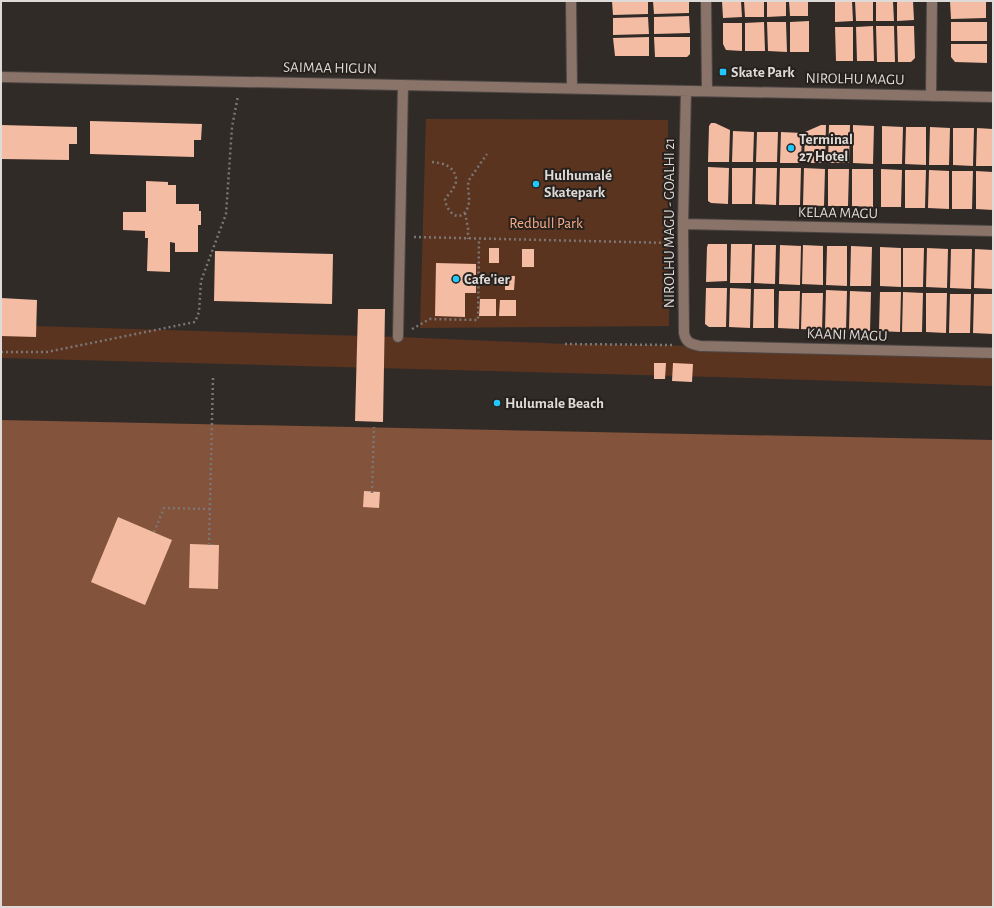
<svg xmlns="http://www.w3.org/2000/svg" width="994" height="908" viewBox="0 0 994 908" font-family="'Alegreya Sans',sans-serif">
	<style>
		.green { fill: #5b3420 }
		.water { fill: #83533b }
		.building { fill: #f4bca2 }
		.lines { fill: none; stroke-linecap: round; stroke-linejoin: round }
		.minor-casing { stroke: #4d4744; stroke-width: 12 }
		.path { stroke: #7b7673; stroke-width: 2.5; stroke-dasharray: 2 3; stroke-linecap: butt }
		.minor { stroke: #8a7369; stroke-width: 10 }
		.poi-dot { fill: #22c9fd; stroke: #27211e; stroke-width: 1.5 }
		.labels { text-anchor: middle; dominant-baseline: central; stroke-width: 4; stroke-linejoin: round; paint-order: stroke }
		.street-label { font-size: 15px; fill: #dedad8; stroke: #27211e }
		.poi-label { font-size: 15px; font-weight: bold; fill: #dedad8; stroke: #27211e; text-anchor: start }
		.park-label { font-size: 15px; fill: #f9ac87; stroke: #27211e }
	</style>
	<rect width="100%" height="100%" fill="#312b28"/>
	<path class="green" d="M426,119L668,120L669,326L420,328Z
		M1,325L398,337L565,344L700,346L993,353V386L717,377L1,358Z"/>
	<path class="water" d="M1,420L993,440V907H1Z"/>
	<path class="building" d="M612,1H648V14L613,15Z
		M653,1H689V13L654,14Z
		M722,1H741L742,17L723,18Z
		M744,1H764V17H745Z
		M767,1H786V16L767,17Z
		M789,1H808V16H790Z
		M835,1H852L853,21L835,22Z
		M855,1H873V21H856Z
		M876,1H893L894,21H876Z
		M897,1H913L914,20L897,21Z
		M950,1H986V18L951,19Z
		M689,16L690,33L654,34V17Z
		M648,17L649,34L613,35V18Z
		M809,21V52H790V22Z
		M764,22L765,51H745V23Z
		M767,22H786L787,52L768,51Z
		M951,22H987V41H951Z
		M723,23H742V51L726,50L723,44Z
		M873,26L874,61H857L856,27Z
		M876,26H894L895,62H877Z
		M897,26H914L915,58L911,62H898Z
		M835,27H853V61H836Z
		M649,37V56H615L613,38Z
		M654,37H690V54L687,57H655Z
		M951,44H987V63L955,62L951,57Z
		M90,121L202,124L201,140H194V157L90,154Z
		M711,123H715L730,130L729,162H708L709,126Z
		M1,125L77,127V144H69V160L1,159Z
		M821,125H826L825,163H804L805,132Z
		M829,125H850L849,163H828Z
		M853,125L874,126L873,164L853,163Z
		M882,126L903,127L902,164H882Z
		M906,127H926V165L905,164Z
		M930,127L950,128L949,165H929Z
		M953,128H974L973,166L953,165Z
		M977,128L993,129V166H976Z
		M733,131L754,132L753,162H732Z
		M757,132H778L777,162H756Z
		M781,132L802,133L801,163H780Z
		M708,167L729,168L728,204L711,203L708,201Z
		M732,168H753L752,204H732Z
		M756,168H777L776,205L755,204Z
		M780,168H801L800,205H779Z
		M804,168L825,169L824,206L803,205Z
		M828,169H849L848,206H828Z
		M852,169H873V207L852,206Z
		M881,169L902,170L901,207H881Z
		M905,170H926L925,208H905Z
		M929,170L949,171V209L928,208Z
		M952,171H973L972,209H952Z
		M976,171L993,172V210L976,209Z
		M146,181L168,182V185H176V204H199V211H201V225H198V252H175V243L170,242V272L147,271L148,238H145V231L123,230V212H146Z
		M708,244H727V281L706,282L707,247Z
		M731,244H752L751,283H730Z
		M755,245H776L775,284L754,283Z
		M780,245L801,246L800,285L779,284Z
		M803,245L823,246V285L802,284Z
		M827,246H847V286L826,285Z
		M851,246L872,247L871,286H850Z
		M880,247L901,248V287L880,286Z
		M489,248H499V263H489Z
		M903,248H924L923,287H903Z
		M927,248L948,249L947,288L926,287Z
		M522,249H534V267H522Z
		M951,249H972L971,289L950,288Z
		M975,249L993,250V289L974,288Z
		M215,251L333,254L332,304L214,301Z
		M436,263L476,264V293H465V317L435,316Z
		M505,276H515L514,290H505Z
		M706,288H727L726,327H709L705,324Z
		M730,288L751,289L750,328L729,327Z
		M754,289H774V328H753Z
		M826,290L847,291L846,330H825Z
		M779,291H800L799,329L778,328Z
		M850,291L871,292L870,331L849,330Z
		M880,292H901L900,332L879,331Z
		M903,292L923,293L922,332H902Z
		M802,293H823L822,330L801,329Z
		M926,293H947L946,333L926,332Z
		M950,294H971L970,333H949Z
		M974,294H993V334L973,333Z
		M1,298L37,300L36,337L1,336Z
		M480,299H496V316H479Z
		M500,300H516V316H499Z
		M358,309H385L383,422L355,421Z
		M654,363H666L665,379H654Z
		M673,363L693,364L692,382L672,381Z
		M364,491L380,492L379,508L363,507Z
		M118,517L172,540L145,605L91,582Z
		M190,544L219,545L218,589L189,588Z"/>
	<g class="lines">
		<defs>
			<path id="minor" d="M571,1L572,88
				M706,1L707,91
				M1,77L993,97
				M686,91L683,224L684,333C686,343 691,344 700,346L993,353
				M931,96L932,1
				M683,224L993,231
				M398,337L403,85"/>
		</defs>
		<use href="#minor" class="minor-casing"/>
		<path class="path" d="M432,162C443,163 454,166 456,178C456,181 456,185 454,187C452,192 447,195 445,200C447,212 459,224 467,209C472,200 466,189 469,180L487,154
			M465,213L468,228V239
			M414,237L671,243
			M412,329L430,319L478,320L479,239
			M565,344L673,345
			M1,352H47L195,322L199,312L201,281L226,214L232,127L238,96
			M372,493L374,427
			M154,532L164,508L210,509
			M209,545L213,378"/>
		<use href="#minor" class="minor"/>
	</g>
	<g class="poi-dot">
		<rect x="719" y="68" width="8" height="8" rx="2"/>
		<circle cx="791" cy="148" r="4"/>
		<circle cx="536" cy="184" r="4"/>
		<circle cx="456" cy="279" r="4"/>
		<circle cx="497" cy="403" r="4"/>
	</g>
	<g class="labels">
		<g class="street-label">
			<text transform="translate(330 68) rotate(1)">SAIMAA HIGUN</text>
			<text transform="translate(855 79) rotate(1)">NIROLHU MAGU</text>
			<text transform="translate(838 213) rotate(1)">KELAA MAGU</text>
			<text transform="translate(669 223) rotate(-90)">NIROLHU MAGU - GOALHI 21</text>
			<text transform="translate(847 335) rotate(2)">KAANI MAGU</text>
		</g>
		<g class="poi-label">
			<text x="731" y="72">Skate Park</text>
			<text x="799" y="139">Terminal<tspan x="799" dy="17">27 Hotel</tspan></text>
			<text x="544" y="175">Hulhumalé<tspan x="544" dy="17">Skatepark</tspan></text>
			<text x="464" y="279">Cafe'ier</text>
			<text x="505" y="403">Hulumale Beach</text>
		</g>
		<g class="park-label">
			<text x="546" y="223">Redbull Park</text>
		</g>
	</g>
	<rect width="994" height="908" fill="none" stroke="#dedad8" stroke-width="4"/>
</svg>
